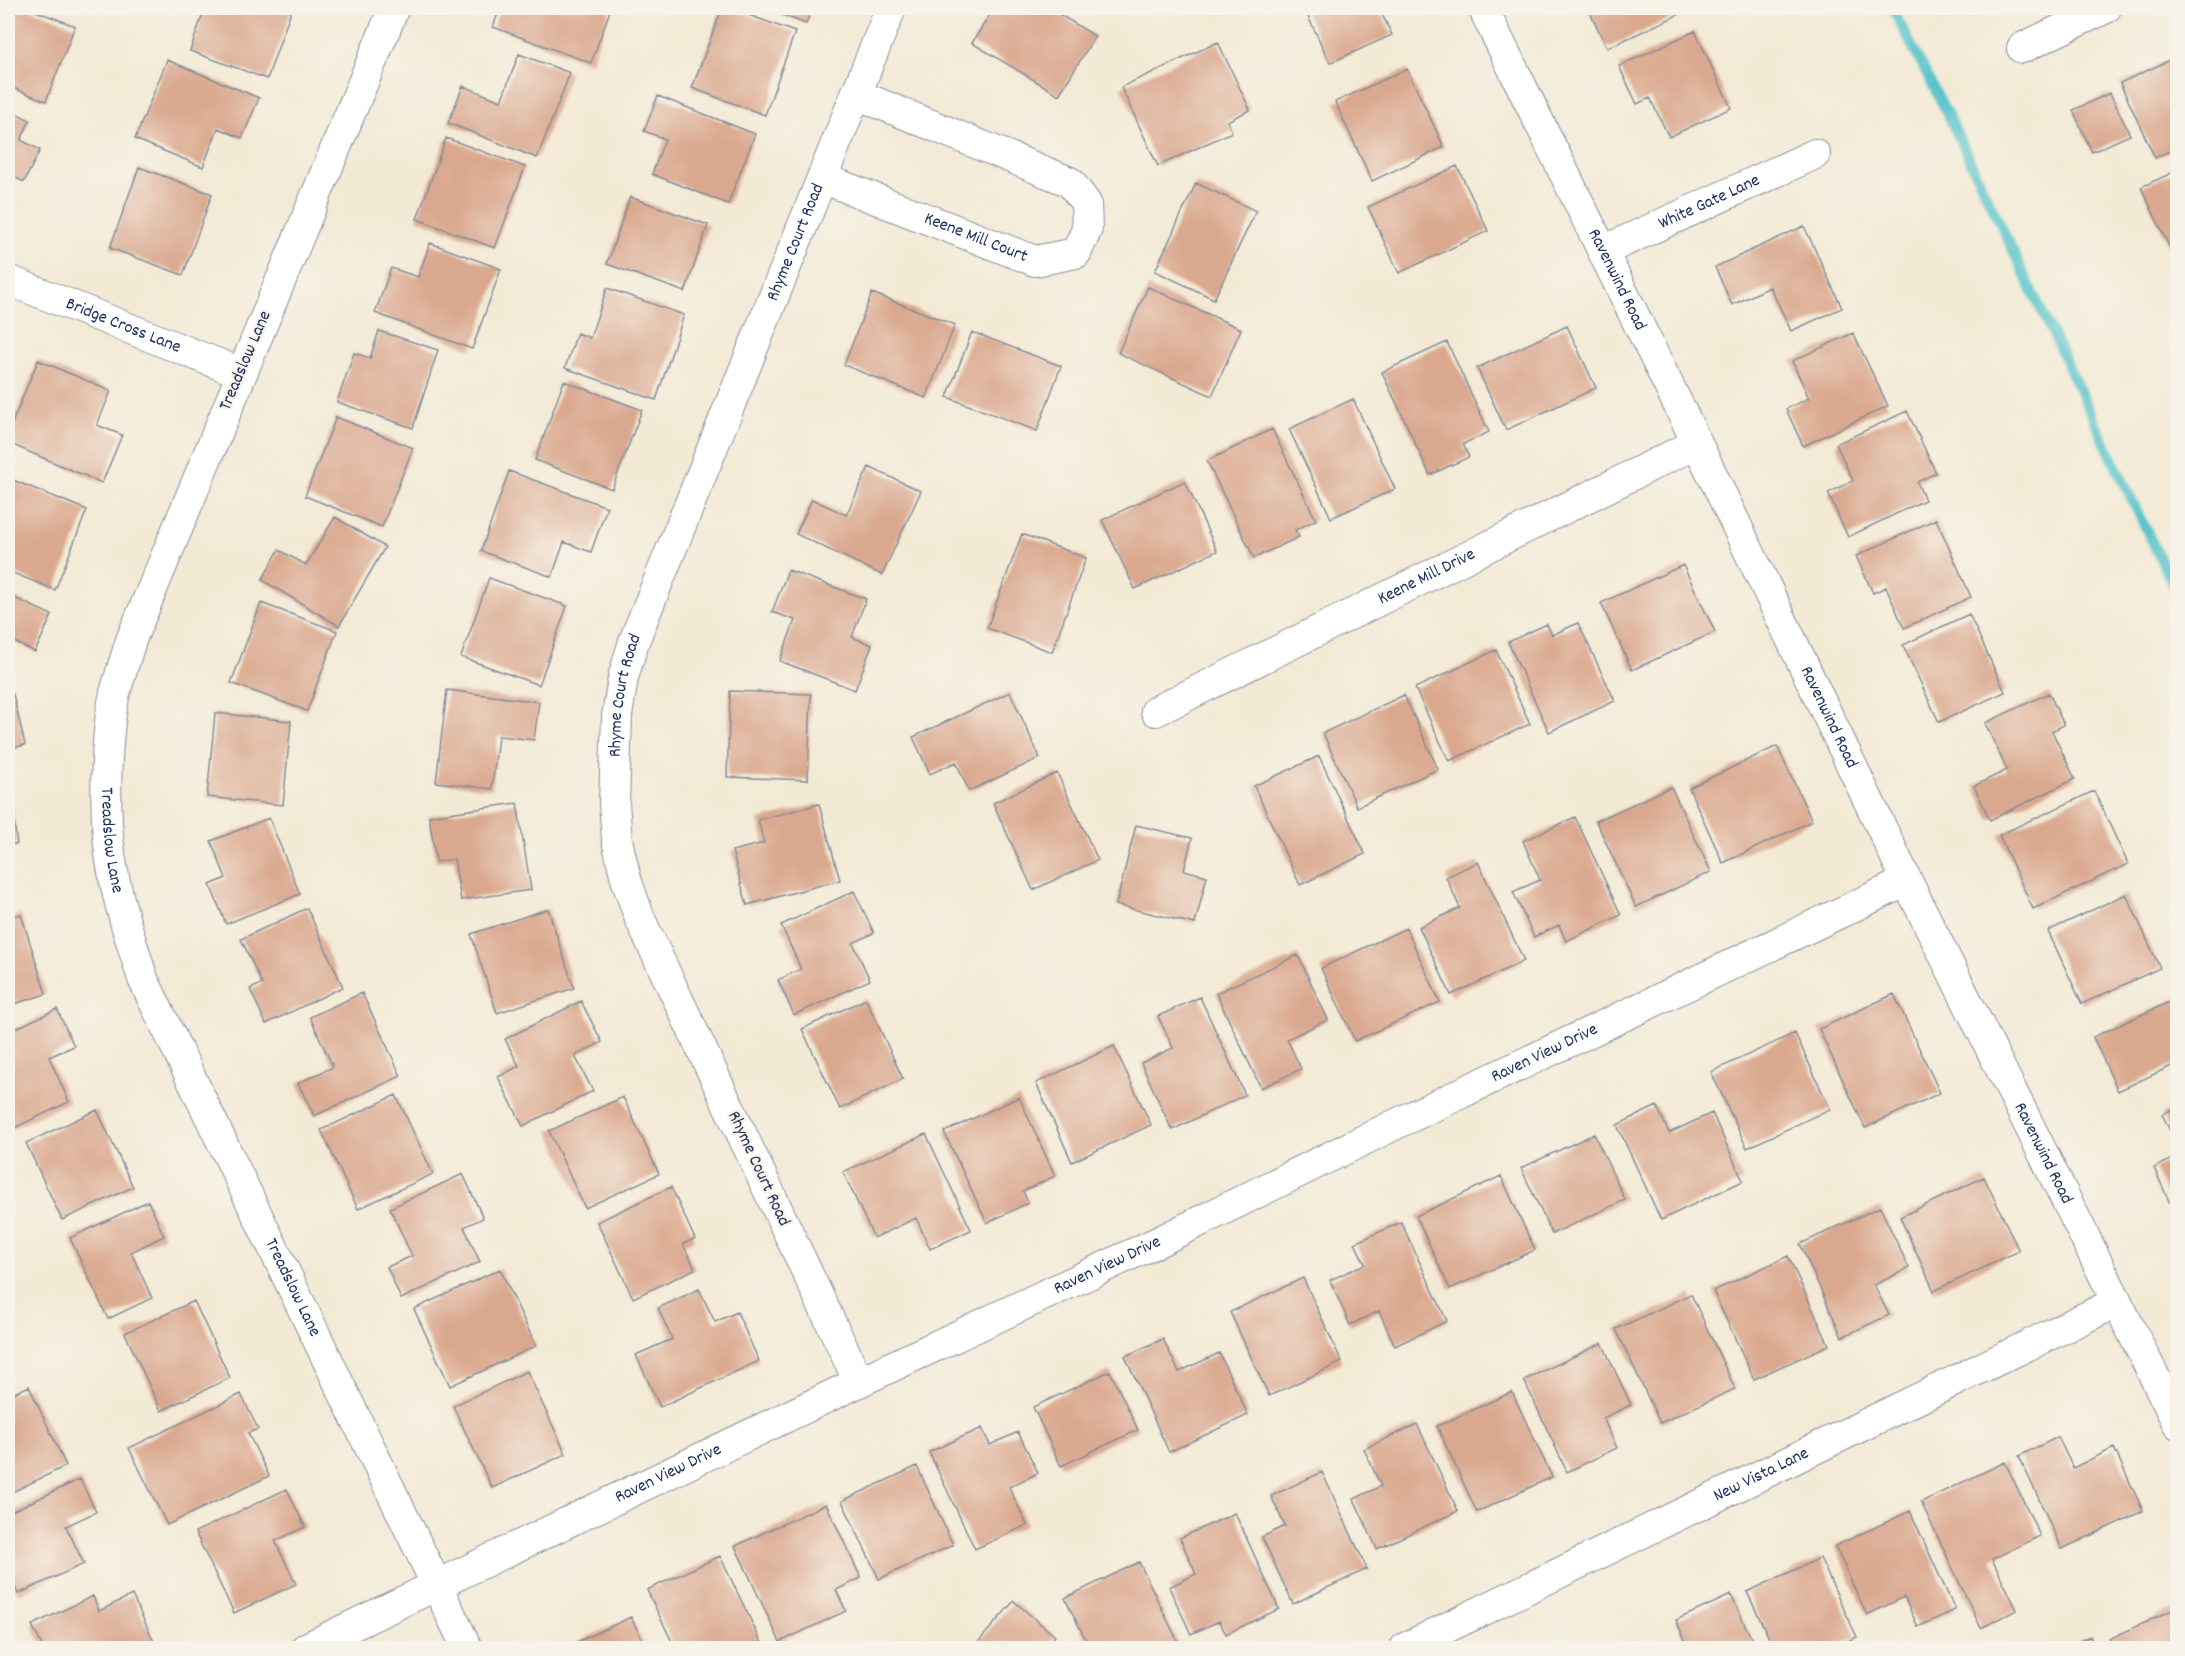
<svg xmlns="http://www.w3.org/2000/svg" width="2185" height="1656" viewBox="0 0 2185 1656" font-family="Dekko,sans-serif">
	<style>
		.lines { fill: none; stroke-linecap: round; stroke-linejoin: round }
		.stream { stroke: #55c3cb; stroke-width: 10 }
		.building { fill: #daa88e }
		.minor-casing { stroke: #878c9a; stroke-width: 32 }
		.minor { stroke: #fff; stroke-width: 30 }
		.labels { text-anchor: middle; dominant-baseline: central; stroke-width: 4.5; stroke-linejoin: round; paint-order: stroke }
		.street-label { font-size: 18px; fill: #1b2f5e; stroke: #f7f3e8 }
	</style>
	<rect width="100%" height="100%" fill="#f7f3e8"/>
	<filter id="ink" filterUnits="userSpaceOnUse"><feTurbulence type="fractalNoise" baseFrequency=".0167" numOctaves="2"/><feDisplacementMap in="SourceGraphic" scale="12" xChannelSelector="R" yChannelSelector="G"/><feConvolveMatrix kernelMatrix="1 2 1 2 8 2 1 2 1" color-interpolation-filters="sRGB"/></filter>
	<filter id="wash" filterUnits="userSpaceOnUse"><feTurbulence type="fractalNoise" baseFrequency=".008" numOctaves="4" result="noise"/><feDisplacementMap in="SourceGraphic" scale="24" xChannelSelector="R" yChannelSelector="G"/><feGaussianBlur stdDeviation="1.35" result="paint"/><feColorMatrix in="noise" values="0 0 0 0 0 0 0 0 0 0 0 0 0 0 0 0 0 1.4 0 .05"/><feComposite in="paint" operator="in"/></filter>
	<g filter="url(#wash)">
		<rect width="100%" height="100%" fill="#f3ead5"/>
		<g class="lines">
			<path class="stream" d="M1892,8L1948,115L2178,596"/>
		</g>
		<g id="blocks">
			<path class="building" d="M8,8H28L75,26L46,101L8,86Z
				M205,8H292L267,79L190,51Z
				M500,8H611L591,63L493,27Z
				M722,8H730L795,32L765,115L692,88Z
				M764,8H812L806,24Z
				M994,8H1049L1095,36L1059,95L972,43Z
				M1304,8H1379L1392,35L1330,63Z
				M1600,8H1688L1689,10L1607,48L1590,12Z
				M1695,31L1731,108L1669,137L1650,98L1637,104L1619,66Z
				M1218,42L1250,110L1227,121L1232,132L1158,166L1121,87Z
				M519,54L570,73L537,158L448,123L463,86L501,101Z
				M2176,57L2178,147L2155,158L2120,83Z
				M167,60L259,98L242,138L218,128L203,167L135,139Z
				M1407,69L1444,147L1372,181L1335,102Z
				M2110,93L2130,135L2092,152L2073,110Z
				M658,96L755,134L728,204L652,174L665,139L644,131Z
				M8,109L30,120L21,140L40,150L24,182L8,174Z
				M446,138L525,167L495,248L417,219Z
				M1457,166L1488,231L1399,273L1368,207Z
				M139,167L212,194L183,275L110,248Z
				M2178,170V265L2141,187Z
				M1196,183L1256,211L1214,299L1155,271Z
				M630,197L708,225L685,292L607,264Z
				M1804,226L1842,308L1791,331L1770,287L1732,305L1715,267Z
				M430,243L501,269L472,349L375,313L391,268L418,277Z
				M1148,287L1241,329L1212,396L1118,353Z
				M607,288L684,315L656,400L565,368L577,333L590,338Z
				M872,293L955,325L926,398L844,365Z
				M1567,326L1596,388L1506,430L1477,368Z
				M379,331L438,350L413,428L337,402L354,353L370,358Z
				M972,332L1061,366L1037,431L947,397Z
				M1853,333L1888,406L1803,446L1786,409L1809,398L1792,361Z
				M1447,342L1489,432L1463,444L1469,457L1430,475L1382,372Z
				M38,360L111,391L97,425L122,435L102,483L8,443V433Z
				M564,381L642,410L612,489L535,460Z
				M1353,399L1395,489L1331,518L1289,429Z
				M1907,411L1936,473L1917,482L1925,500L1848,537L1828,493L1853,481L1836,444Z
				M336,417L413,448L382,527L305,496Z
				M1272,429L1316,520L1295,530L1299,537L1254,558L1207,461Z
				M869,467L921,491L882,575L796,534L812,499L846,515Z
				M509,471L607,507L591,552L564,542L552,577L481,551Z
				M13,480L87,510L55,590L8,571V493Z
				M1185,481L1217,551L1135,589L1102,520Z
				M335,517L385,547L339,626L262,580L279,550L306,565Z
				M1936,519L1971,597L1904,628L1886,587L1873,593L1856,556Z
				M1022,534L1086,558L1052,652L987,628Z
				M1683,565L1715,632L1632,670L1601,603Z
				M788,570L866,599L852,637L872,645L855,690L780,661L795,620L772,612Z
				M489,578L567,606L539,685L461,657Z
				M8,595L52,615L35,652L8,639Z
				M261,603L337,631L307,711L231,683Z
				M1969,614L2005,692L1939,722L1903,645Z
				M1578,623L1615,701L1549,732L1508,642L1547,624L1552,635Z
				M1496,650L1530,724L1449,761L1415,688Z
				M447,690L539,702L534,740L498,736L492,789L436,782Z
				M730,691L811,694L808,780L727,777Z
				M1010,692L1040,758L969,791L956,762L930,774L913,737Z
				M2049,693L2064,725L2052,731L2075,779L1990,820L1974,786L2007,770L1985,723Z
				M13,694L25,745L8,749V695Z
				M1404,695L1438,769L1357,807L1323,733Z
				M215,713L291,721L283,805L207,797Z
				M1777,746L1812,821L1723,863L1689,788Z
				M1319,756L1365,854L1300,885L1254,786Z
				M1057,773L1098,860L1033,890L993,803Z
				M1671,787L1711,872L1636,907L1596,821Z
				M2094,791L2128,864L2033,909L1999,835Z
				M517,803L531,890L461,900L454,859L436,862L429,816Z
				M819,804L840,880L747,905L732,851L764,843L758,820Z
				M8,805H12L17,844L8,845Z
				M1575,817L1621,915L1566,941L1559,925L1534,937L1513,892L1540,880L1523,841Z
				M269,818L300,894L226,924L210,885L226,878L211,841Z
				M1136,825L1192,838L1184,870L1207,876L1195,924L1116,905Z
				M1478,862L1524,961L1451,995L1419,927L1460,908L1446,877Z
				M854,891L874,933L853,943L870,980L794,1015L778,980L801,969L781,925Z
				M2126,894L2160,968L2082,1004L2048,931Z
				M307,908L343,987L266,1024L250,989L262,984L241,939Z
				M548,909L574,988L497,1013L471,934Z
				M21,914L46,994L8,1006V918Z
				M1406,928L1440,1002L1355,1041L1321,968Z
				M1298,955L1328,1020L1287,1039L1301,1069L1261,1088L1216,993Z
				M362,993L401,1076L314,1116L298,1083L333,1067L310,1017Z
				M1894,994L1940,1093L1865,1128L1819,1029Z
				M1200,997L1245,1095L1172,1130L1141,1063L1173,1048L1158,1016Z
				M2178,998V1063L2118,1091L2093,1037Z
				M866,999L903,1079L840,1109L802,1029Z
				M581,1001L602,1042L575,1056L593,1091L523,1126L498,1077L519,1066L505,1039Z
				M57,1009L74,1046L49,1057L69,1102L8,1131V1032Z
				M1795,1033L1830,1109L1747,1148L1711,1072Z
				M1114,1046L1151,1125L1072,1162L1036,1083Z
				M396,1095L433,1174L358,1209L321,1130Z
				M623,1097L659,1174L585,1208L549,1131Z
				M1019,1097L1055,1176L1023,1191L1028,1203L987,1223L944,1132Z
				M1657,1106L1669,1133L1712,1113L1743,1181L1661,1220L1617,1125Z
				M2178,1107V1147L2162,1114Z
				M97,1110L133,1187L62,1220L26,1143Z
				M926,1134L971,1230L930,1249L916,1218L874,1238L843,1172Z
				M1594,1134L1625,1200L1552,1234L1521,1168Z
				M2178,1156V1208L2173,1210L2154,1168Z
				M463,1174L483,1218L464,1227L480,1262L401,1299L387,1267L412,1256L390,1208Z
				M1501,1176L1535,1250L1450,1289L1416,1216Z
				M1984,1177L2019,1251L1934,1291L1900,1217Z
				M671,1187L695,1239L683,1244L695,1269L633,1298L597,1222Z
				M148,1201L164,1236L131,1252L152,1298L108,1319L70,1238Z
				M1880,1207L1909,1268L1874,1285L1889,1315L1842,1337L1800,1244Z
				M1401,1222L1447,1321L1395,1346L1379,1311L1350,1325L1330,1280L1365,1264L1355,1243Z
				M1788,1256L1829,1345L1754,1379L1713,1291Z
				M500,1269L536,1346L450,1386L414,1309Z
				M1303,1278L1342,1362L1269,1396L1230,1312Z
				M699,1289L715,1322L737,1312L759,1361L660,1407L636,1355L672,1339L658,1308Z
				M1691,1294L1735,1389L1660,1423L1616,1329Z
				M194,1301L230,1378L161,1411L125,1333Z
				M1163,1339L1179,1372L1219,1353L1248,1415L1169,1452L1125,1356Z
				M1602,1343L1631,1405L1603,1418L1617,1448L1567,1472L1524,1380Z
				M527,1371L566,1454L492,1488L453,1406Z
				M1110,1371L1138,1430L1061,1466L1033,1407Z
				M29,1386L66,1466L8,1494V1396Z
				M1512,1392L1552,1477L1477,1512L1437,1426Z
				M241,1394L258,1429L248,1433L269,1476L167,1525L129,1448Z
				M1417,1424L1458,1511L1377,1549L1354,1499L1381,1486L1364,1449Z
				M982,1428L990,1445L1018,1432L1038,1473L1009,1487L1027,1525L975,1549L929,1452Z
				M2058,1437L2073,1468L2114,1448L2143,1511L2062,1549L2019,1456Z
				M2005,1462L2040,1536L1992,1559L2017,1610L1981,1628L1921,1502Z
				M917,1466L953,1545L879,1579L842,1501Z
				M1322,1472L1367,1569L1293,1604L1262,1537L1285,1526L1271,1496Z
				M80,1479L96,1512L66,1526L84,1564L18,1594L8,1571V1513Z
				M287,1489L305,1527L275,1541L296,1584L234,1613L195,1532Z
				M826,1504L861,1578L836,1590L846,1611L780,1642L735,1546Z
				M1910,1511L1955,1610L1918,1627L1904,1597L1867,1615L1835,1546Z
				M1235,1513L1279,1609L1226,1634L1219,1621L1191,1634L1169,1587L1196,1574L1180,1538Z
				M720,1556L764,1648H675L647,1590Z
				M1820,1558L1857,1637L1832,1648H1774L1747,1592Z
				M1139,1562L1179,1644L1170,1648H1090L1065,1598Z
				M132,1595L157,1648H43L32,1625L93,1596L99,1611Z
				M1731,1595L1756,1648H1665L1685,1640L1676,1620Z
				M1014,1601L1055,1636L1044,1648H973Z
				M2178,1607V1648H2114L2109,1639Z
				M631,1617L646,1648H564Z
				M2090,1636L2096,1648H2064Z
				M1636,1641L1640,1648H1619Z"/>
		</g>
	</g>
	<g filter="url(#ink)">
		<use href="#blocks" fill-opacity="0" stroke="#878c9a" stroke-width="1.5"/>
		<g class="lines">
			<defs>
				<g id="minor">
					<path id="s1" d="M394,8L131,640C126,657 120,675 115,693C105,736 104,810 110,854C116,897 130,938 143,979L467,1648"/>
					<path id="s2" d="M1483,8L1697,443L1907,881L2178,1424"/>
					<path d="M2022,48L2106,8"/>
					<path id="s3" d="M822,178L1035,261L1076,253L1087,229L1086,203L1070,182L856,94"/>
					<path id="s4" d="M1603,251L1815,154"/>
					<path id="s5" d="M8,280L241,373"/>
					<path id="s6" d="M1156,711L1697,443"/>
					<path id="s7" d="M859,1382L640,919L626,879L617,840L614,803L617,716L623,678L634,641L891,8"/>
					<path id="s8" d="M306,1648L859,1382L1164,1239L1392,1126L1907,881"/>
					<path id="s9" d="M1405,1648L2117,1302"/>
				</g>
			</defs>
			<use href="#minor" class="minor-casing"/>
			<use href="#minor" class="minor"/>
		</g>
	</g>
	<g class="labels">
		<g class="street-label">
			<text stroke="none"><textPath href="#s4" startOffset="117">White Gate Lane</textPath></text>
			<text stroke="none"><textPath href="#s3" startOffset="165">Keene Mill Court</textPath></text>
			<text stroke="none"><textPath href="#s7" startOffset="1226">Rhyme Court Road</textPath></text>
			<text stroke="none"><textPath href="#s2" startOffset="303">Ravenwind Road</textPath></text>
			<text stroke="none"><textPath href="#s5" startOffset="124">Bridge Cross Lane</textPath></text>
			<text transform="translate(246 361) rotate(-67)">Treadslow Lane</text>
			<text stroke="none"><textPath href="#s6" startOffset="302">Keene Mill Drive</textPath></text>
			<text stroke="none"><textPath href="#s7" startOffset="740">Rhyme Court Road</textPath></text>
			<text stroke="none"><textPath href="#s2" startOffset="789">Ravenwind Road</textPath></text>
			<text stroke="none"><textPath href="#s1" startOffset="888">Treadslow Lane</textPath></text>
			<text stroke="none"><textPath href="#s8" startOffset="1374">Raven View Drive</textPath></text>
			<text stroke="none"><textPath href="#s2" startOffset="1275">Ravenwind Road</textPath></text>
			<text transform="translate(758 1169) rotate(65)">Rhyme Court Road</text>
			<text stroke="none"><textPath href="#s8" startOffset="888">Raven View Drive</textPath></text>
			<text stroke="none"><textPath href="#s1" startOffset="1374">Treadslow Lane</textPath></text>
			<text stroke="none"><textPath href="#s8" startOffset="402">Raven View Drive</textPath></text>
			<text stroke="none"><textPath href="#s9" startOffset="396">New Vista Lane</textPath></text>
		</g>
	</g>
	<rect width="2185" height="1656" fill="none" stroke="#f7f3e8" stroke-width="30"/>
</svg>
